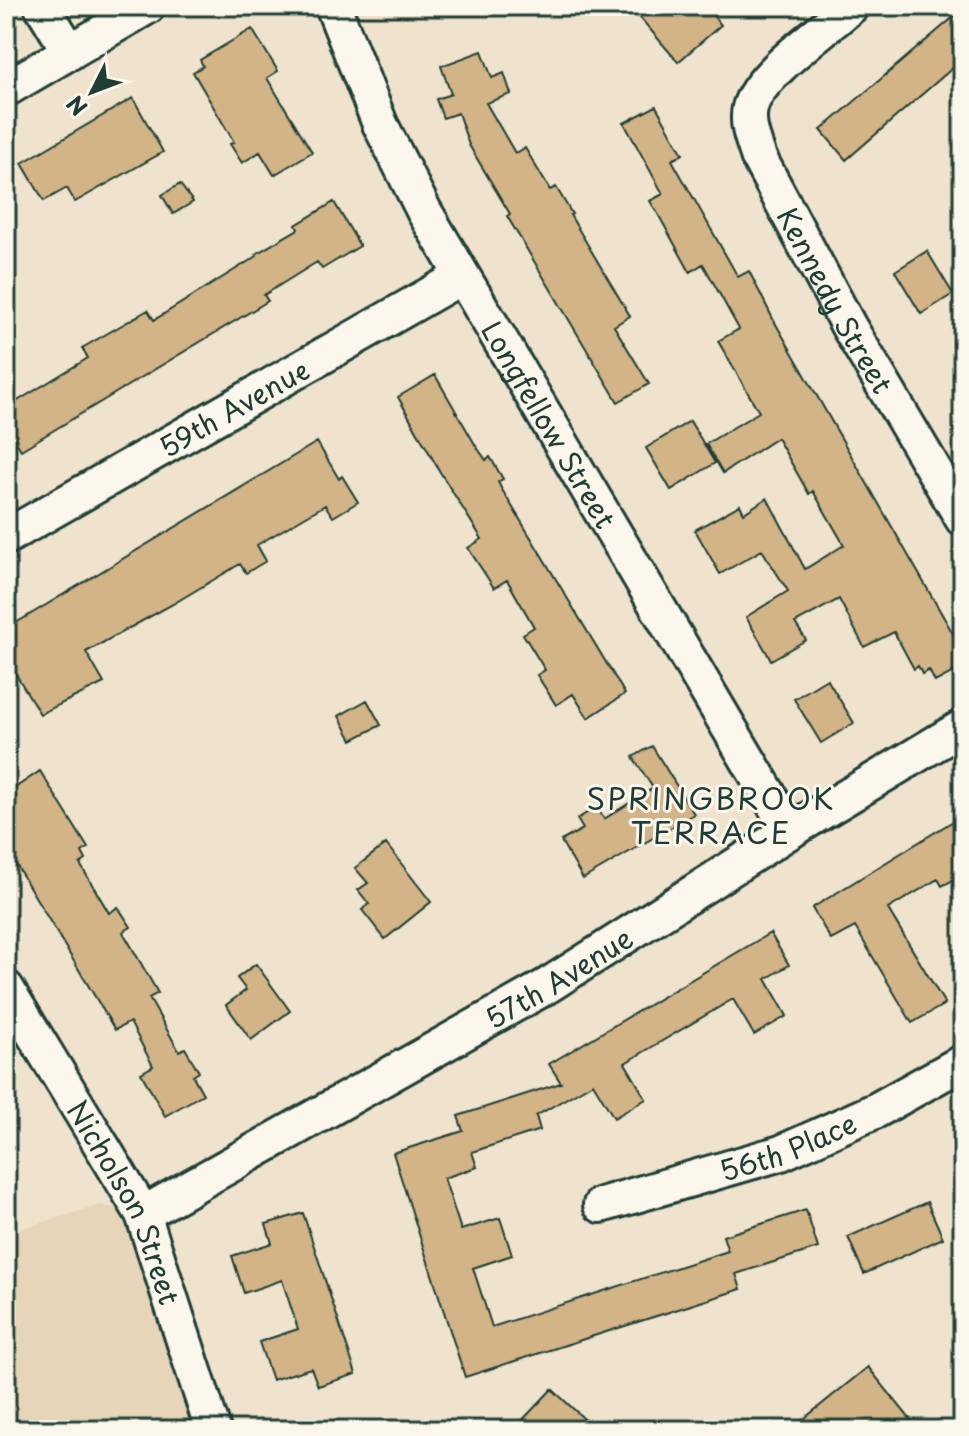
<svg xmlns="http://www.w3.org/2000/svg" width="969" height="1436" viewBox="0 0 969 1436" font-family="'Playpen Sans',sans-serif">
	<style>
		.built { fill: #e6d5b8 }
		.building { fill: #d2b486; stroke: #1f3d34; stroke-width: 2 }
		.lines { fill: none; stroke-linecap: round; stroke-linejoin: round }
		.minor-casing { stroke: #1f3d34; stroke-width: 40 }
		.minor { stroke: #fbf7ec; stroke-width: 34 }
		.labels { text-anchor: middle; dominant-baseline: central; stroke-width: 6; stroke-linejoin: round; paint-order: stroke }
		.street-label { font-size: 28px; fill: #1f3d34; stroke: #fbf7ec }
		.neighbourhood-label { font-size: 30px; letter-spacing: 2px; fill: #1f3d34; stroke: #fbf7ec }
	</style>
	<rect width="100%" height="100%" fill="#efe3cd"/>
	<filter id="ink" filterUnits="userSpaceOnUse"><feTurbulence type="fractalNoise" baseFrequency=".0125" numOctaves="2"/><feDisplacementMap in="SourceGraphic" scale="16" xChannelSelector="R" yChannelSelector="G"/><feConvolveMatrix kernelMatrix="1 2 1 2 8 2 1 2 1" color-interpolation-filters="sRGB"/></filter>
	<g filter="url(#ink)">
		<path class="built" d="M101,1205L143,1214L213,1430H6V1233Z"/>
		<path class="building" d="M630,6H705L721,25L678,62Z
			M963,9V59L846,160L821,130Z
			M252,29L278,71L267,78L312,152L274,175L260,152L242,163L230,144L234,142L193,72L203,66L200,60Z
			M482,51L492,78L504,73L511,94L486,103L515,153L525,148L550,190L556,187L572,214L570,215L630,316L614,326L649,384L618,402L507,216L510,214L469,145L458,113L443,118L436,99L451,94L441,66Z
			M133,98L163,152L75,202L67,188L44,201L22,163Z
			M656,106L683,154L672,160L738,277L749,271L773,319L963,651V667L935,682L929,670L922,674L918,666L914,669L894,632L864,647L839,599L795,623L806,640L771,660L746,617L788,591L762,550L720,574L695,530L740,505L744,513L767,498L805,569L844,545L813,491L809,494L777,438L723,473L706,444L759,412L718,341L739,329L703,264L690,272L658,214L650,201L663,194L624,123Z
			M180,184L193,202L173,214L162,195Z
			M334,202L360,246L322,269L317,262L264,295L268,301L21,450L6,426V408L88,358L82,348L148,310L154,320L257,256L256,254L298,229L296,225Z
			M927,251L953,294L921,314L895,271Z
			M435,375L476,446L486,460L490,457L503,479L498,482L501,488L625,694L588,718L573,694L556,705L537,675L545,670L523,634L534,627L507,580L494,588L468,548L482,539L440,472L398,397Z
			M690,421L715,463L671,490L646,448Z
			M317,442L339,479L342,476L358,502L333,517L325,505L257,545L266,561L246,573L240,564L173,604L86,652L104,683L40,714L6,658V629Z
			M827,679L854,723L821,743L794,699Z
			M367,700L381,725L352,740L339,716Z
			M652,746L694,814L583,879L561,841L583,829L577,819L597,807L604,819L653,788L633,757Z
			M40,771L88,848L82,852L86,860L80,864L109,913L118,907L131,927L123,932L158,993L149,998L179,1051L185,1048L199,1072L193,1076L203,1094L165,1116L141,1073L153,1066L130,1022L115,1030L6,848V794Z
			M963,815V875L942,886L938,879L888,909L945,1004L912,1023L855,927L831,940L812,908Z
			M386,844L431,902L385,939L362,910L369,904L358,890L368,883L355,868Z
			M770,933L789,965L766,979L787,1016L754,1035L733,999L625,1063L646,1099L614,1118L593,1083L536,1116L540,1130L472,1152L477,1167L444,1178L461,1230L500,1218L512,1255L473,1268L492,1327L728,1251L723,1236L806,1210L818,1248L736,1274L741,1289L465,1377L393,1153L463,1131L458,1116L561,1083L549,1064Z
			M256,964L290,1011L251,1040L226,1005L246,990L237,978Z
			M927,1202L943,1238L864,1274L848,1237Z
			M303,1213L356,1374L318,1386L311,1368L272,1380L259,1342L298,1329L282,1280L244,1293L232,1256L272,1243L266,1224Z
			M868,1367L919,1430H790Z
			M552,1389L596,1430H513Z"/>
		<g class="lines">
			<defs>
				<g id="minor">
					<path d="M42,6L70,52"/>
					<path id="s1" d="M333,6L380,124L424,211L790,831"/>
					<path id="s2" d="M851,6C825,29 757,76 750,108C746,125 754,142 759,158L849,327L963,519"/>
					<path d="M6,89L148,6"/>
					<path id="s3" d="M6,537L461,277"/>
					<path id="s4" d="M6,988L143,1214L213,1430"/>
					<path id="s5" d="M601,1205L781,1153L877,1110L963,1062"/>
					<path id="s6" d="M143,1214L547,986L790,831L963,727"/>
				</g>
			</defs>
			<use href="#minor" class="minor-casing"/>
			<use href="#minor" class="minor"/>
		</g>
	</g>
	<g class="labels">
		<g class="street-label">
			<text stroke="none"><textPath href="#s2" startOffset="358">Kennedy Street</textPath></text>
			<text stroke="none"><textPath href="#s3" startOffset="262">59th Avenue</textPath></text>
			<text stroke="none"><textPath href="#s1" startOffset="472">Longfellow Street</textPath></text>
			<text stroke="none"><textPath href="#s6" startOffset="478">57th Avenue</textPath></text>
			<text stroke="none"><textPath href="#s5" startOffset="196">56th Place</textPath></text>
			<text stroke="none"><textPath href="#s4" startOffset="246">Nicholson Street</textPath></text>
		</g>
		<g class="neighbourhood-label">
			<text x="711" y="797">SPRINGBROOK<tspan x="711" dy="34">TERRACE</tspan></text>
		</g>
	</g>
	<rect width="969" height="1436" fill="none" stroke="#fbf7ec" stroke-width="32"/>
	<rect x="16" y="16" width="937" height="1404" fill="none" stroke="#1f3d34" stroke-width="3" filter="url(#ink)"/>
	<g transform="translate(92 92) rotate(228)" stroke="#fbf7ec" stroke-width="6" paint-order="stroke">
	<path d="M0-6L14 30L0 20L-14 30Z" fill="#1f3d34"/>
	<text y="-12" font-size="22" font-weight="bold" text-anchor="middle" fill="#1f3d34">N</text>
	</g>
</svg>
